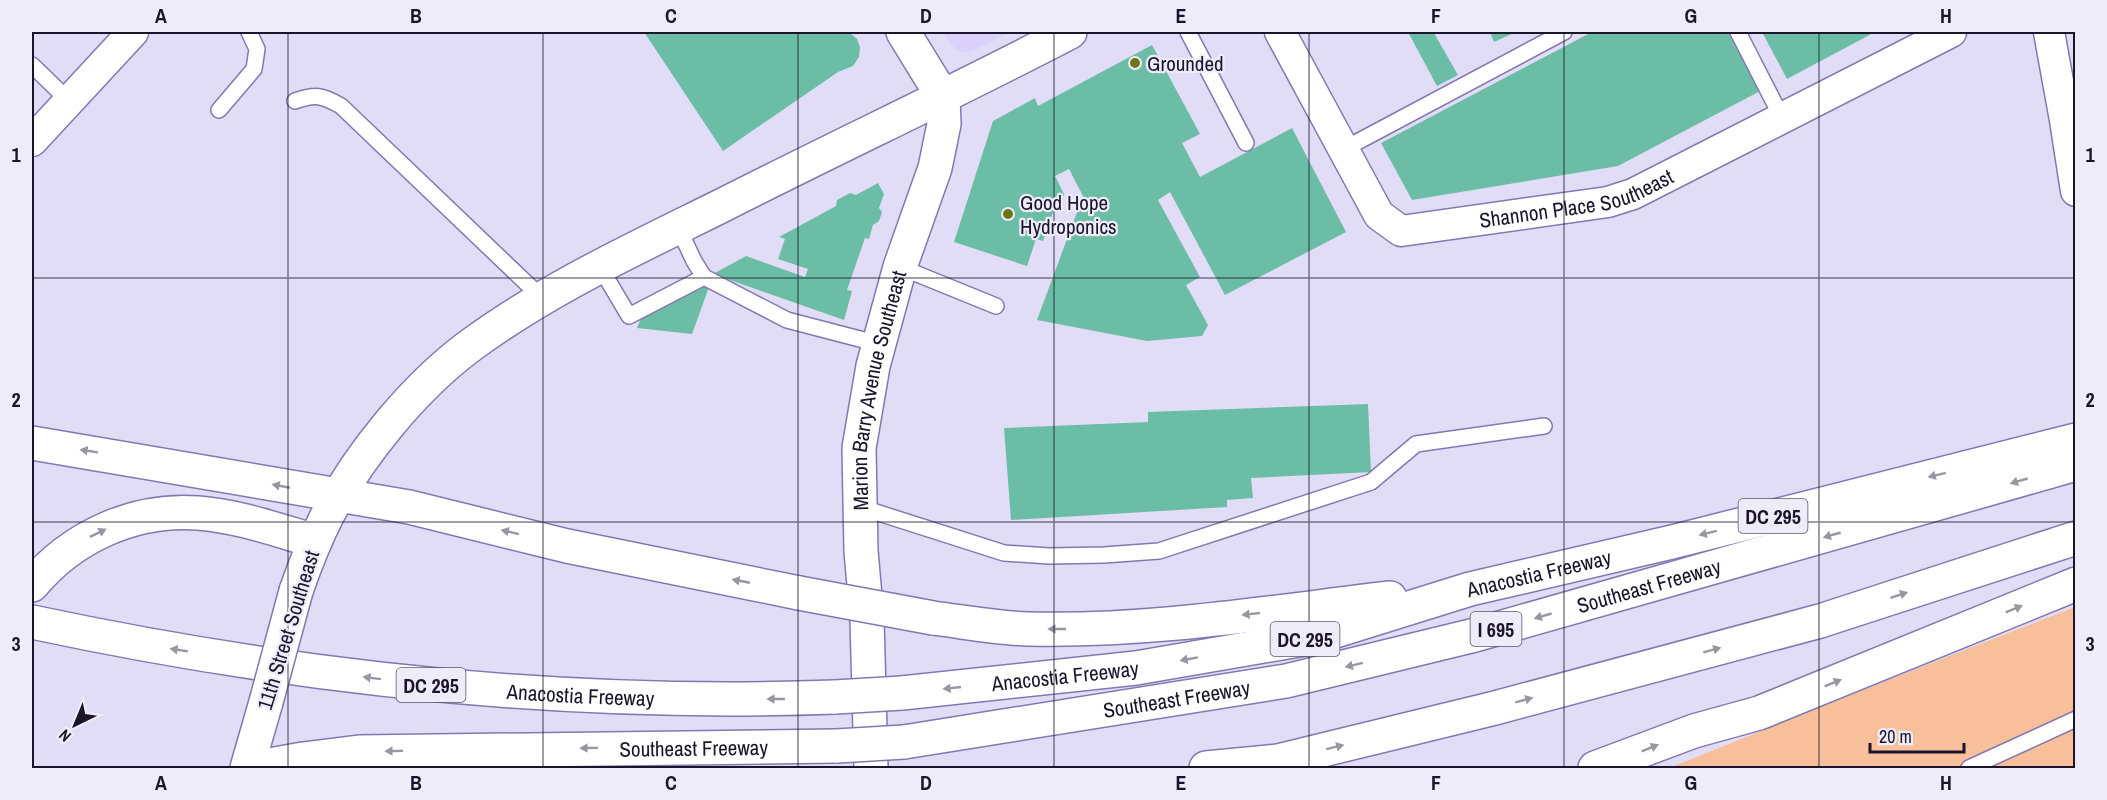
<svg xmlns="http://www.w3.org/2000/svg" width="2107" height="800" viewBox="0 0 2107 800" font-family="'Archivo Narrow',sans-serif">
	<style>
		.built { fill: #dad2fd }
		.green { fill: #f8bf9b }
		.building { fill: #6cbda6 }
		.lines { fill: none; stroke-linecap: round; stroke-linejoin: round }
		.lane-casing { stroke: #8477b1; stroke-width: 18 }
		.street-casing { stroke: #8477b1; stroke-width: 33 }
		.secondary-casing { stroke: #8477b1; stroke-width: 36 }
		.highway-casing { stroke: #8477b1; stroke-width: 36 }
		.lane { stroke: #fff; stroke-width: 15 }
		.street { stroke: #fff; stroke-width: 30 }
		.secondary { stroke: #fff; stroke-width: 33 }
		.highway { stroke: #fff; stroke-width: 33 }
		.secondary-bridge-casing { stroke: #8477b1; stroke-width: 36; stroke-linecap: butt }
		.highway-bridge-casing { stroke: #8477b1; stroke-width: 36; stroke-linecap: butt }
		.secondary-bridge { stroke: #fff; stroke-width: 33 }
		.highway-bridge { stroke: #fff; stroke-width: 33 }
		.oneway { fill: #9896a0 }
		.grid { fill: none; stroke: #1a152b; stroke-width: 1.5; stroke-opacity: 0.55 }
		.poi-dot { fill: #6f751d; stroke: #eeecf9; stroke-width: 2 }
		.labels { text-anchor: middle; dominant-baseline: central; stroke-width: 4.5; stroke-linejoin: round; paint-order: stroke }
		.shield { fill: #eeecf9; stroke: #5a5669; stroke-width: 1.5 }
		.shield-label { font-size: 20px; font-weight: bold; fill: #1a152b }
		.poi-label { font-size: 21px; fill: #1a152b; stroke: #eeecf9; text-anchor: start }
		.street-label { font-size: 21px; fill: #1a152b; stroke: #eeecf9 }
		.neatline { fill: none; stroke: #1a152b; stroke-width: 2 }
		.grid-label { font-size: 20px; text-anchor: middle; font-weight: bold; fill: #1a152b }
	</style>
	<rect width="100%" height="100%" fill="#e1ddf6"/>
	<path class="built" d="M942,32H1010L973,51L966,52L957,50L952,45Z"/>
	<path class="green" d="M2075,607V768H1669L1906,673Z"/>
	<path class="building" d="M644,32H849L857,39L860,47L859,57L853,66L838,72L723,151Z
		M1408,32H1438L1434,33L1458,75L1437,86Z
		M1490,32H1516L1494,42Z
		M1592,32H1733L1764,89L1618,166L1412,200L1381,143Z
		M1762,32H1875L1787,79Z
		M1152,45L1200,134L1182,143L1200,177L1292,128L1346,232L1225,295L1170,192L1158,200L1200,277L1186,285L1208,325L1202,336L1147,341L1037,320L1083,196L1069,169L1055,176L1064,194L1058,212H1053L1043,241L1036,239L1027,266L954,242L993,121L1035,98L1038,106Z
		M878,183L884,194L879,208L882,212L879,221L873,225L869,239L865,238L847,290L852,291L844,320L713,274L746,256L805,277L808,269L778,259L785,239L779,237L836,206L837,200L850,193L856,195Z
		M700,287H709L692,334L637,328L641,318Z
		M1368,404L1371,472L1251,478L1253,498L1227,500V507L1011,520L1004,428L1148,422V412Z"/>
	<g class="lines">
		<defs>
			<path id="lane" d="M1188,32L1246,143
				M1738,32L1782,118
				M32,65L69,101
				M295,101C315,94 322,95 341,106L542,298
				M219,110L254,69L257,49L249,32
				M1344,149L1564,32
				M678,227L694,261L704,277L787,320L879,344
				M600,267L629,316L704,277
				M900,267L996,306
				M860,507L1004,553L1049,556L1104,555L1159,551L1371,482L1416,444L1544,426
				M1969,768L2076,719"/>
			<g id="street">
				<path id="s1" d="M1280,32L1379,215L1401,231L1608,202L1633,194L1951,32"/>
				<path d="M2049,32L2065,120L2076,191"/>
				<path d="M32,141L133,32"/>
			</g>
			<g id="secondary">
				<path d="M296,591C305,565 315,539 328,514C360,454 413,389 467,348C545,290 634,249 721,206C837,147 955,92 1070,32"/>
				<path d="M247,768L266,702"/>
				<path id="s2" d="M871,768L867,619L861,551L859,448L873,366L900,267L935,168L944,124L943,97L903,32"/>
			</g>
			<g id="highway">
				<path d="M32,443L409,507L567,546L799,593"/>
				<path d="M32,585C72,537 134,508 198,513C238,516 277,530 315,541"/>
				<path d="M933,618C965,622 997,628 1028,629C1149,632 1271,612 1390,598"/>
				<path id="s3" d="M32,622C295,678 565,707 835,697"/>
				<path id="s4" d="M902,693L1136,668L1316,637L1470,589L1672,542L2076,440"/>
				<path id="s5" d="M904,742L1286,681L1475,635L2076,464"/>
				<path id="s6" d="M253,768L303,759L359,752L837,746"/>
				<path d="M1206,768L1278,761L1495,708L1820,621L2076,538"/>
				<path d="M1595,768L1694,731L1759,713L2076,584"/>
			</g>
		</defs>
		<use href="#lane" class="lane-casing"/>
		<use href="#street" class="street-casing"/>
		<use href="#secondary" class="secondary-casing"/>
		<use href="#highway" class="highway-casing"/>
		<use href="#lane" class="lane"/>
		<use href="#street" class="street"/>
		<use href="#secondary" class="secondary"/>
		<use href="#highway" class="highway"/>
		<defs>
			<path id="secondary-bridge" d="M266,702L296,591"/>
			<path id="highway-bridge" d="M799,593L933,618
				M835,697L902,693
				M837,746L904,742"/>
		</defs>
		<use href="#secondary-bridge" class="secondary-bridge-casing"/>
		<use href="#highway-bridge" class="highway-bridge-casing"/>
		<use href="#secondary-bridge" class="secondary-bridge"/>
		<use href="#highway-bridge" class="highway-bridge"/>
	</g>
	<defs><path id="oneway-solid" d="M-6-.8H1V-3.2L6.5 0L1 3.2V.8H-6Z" transform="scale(1.5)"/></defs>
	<g class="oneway">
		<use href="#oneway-solid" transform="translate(89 451) rotate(-171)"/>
		<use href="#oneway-solid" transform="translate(1937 475) rotate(166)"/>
		<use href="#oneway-solid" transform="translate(2019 481) rotate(164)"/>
		<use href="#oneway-solid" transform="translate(281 486) rotate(-169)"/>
		<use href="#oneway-solid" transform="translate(510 532) rotate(-166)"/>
		<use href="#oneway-solid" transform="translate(98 533) rotate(-26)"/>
		<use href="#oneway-solid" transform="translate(1708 533) rotate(166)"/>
		<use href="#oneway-solid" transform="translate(1832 535) rotate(164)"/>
		<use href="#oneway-solid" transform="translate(741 581) rotate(-169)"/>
		<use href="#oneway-solid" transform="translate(1899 595) rotate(-18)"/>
		<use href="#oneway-solid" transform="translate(2014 609) rotate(-22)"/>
		<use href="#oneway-solid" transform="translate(1251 614) rotate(174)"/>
		<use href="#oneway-solid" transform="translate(1543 616) rotate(164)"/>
		<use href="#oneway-solid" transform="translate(1057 629) rotate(180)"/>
		<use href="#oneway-solid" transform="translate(179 650) rotate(-171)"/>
		<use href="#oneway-solid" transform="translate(1712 650) rotate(-15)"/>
		<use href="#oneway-solid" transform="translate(1189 659) rotate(170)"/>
		<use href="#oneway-solid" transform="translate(1354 665) rotate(166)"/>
		<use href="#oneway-solid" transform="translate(372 678) rotate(-173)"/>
		<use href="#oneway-solid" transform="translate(1833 683) rotate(-22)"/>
		<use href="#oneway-solid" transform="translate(952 688) rotate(174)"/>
		<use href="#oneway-solid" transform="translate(776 699) rotate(180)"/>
		<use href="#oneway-solid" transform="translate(1524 700) rotate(-15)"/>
		<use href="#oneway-solid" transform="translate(1335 747) rotate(-14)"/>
		<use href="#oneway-solid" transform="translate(589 748) rotate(179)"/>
		<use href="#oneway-solid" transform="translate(1650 748) rotate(-22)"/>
		<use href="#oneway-solid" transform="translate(394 751) rotate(179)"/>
	</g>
	<path class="grid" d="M288,32V768M543,32V768M798,32V768M1054,32V768M1309,32V768M1564,32V768M1819,32V768M32,278H2076M32,522H2076"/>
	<g class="poi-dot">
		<circle cx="1135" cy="63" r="6"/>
		<circle cx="1008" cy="214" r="6"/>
	</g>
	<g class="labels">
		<g class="shield">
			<rect x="1738.5" y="499" width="69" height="34" rx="4.5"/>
			<rect x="1470.5" y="612" width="51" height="34" rx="4.5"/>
			<rect x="1270.5" y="622" width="69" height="34" rx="4.5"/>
			<rect x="396.5" y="668" width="69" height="34" rx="4.5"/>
		</g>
		<g class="shield-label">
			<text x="1773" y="516">DC 295</text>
			<text x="1496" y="629">I 695</text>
			<text x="1305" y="639">DC 295</text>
			<text x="431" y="685">DC 295</text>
		</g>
		<g class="poi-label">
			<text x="1147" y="63">Grounded</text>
			<text x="1020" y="202">Good Hope<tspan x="1020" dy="24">Hydroponics</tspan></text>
		</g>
		<g class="street-label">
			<text stroke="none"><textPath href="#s1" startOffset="414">Shannon Place Southeast</textPath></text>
			<text stroke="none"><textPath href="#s2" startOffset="380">Marion Barry Avenue Southeast</textPath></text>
			<text stroke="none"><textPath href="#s4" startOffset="650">Anacostia Freeway</textPath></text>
			<text stroke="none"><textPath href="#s5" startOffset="762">Southeast Freeway</textPath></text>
			<text transform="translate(288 630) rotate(-73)">11th Street Southeast</text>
			<text stroke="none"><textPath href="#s4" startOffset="164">Anacostia Freeway</textPath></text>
			<text stroke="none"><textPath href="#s3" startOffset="554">Anacostia Freeway</textPath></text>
			<text stroke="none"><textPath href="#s5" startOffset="276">Southeast Freeway</textPath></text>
			<text stroke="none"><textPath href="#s6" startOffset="442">Southeast Freeway</textPath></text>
		</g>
	</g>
	<rect width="2107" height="800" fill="none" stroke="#eeecf9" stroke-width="66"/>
	<g transform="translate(75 725) rotate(223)" stroke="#eeecf9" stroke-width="4.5" paint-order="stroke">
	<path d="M0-4.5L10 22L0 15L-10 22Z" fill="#1a152b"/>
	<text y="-9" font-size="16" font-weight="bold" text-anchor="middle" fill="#1a152b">N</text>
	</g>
	<path d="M1870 743v9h94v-9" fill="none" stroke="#1a152b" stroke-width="3"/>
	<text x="1879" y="743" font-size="18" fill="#1a152b" stroke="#eeecf9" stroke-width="4.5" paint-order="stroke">20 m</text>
	<rect x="33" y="33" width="2041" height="734" class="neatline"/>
	<g class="grid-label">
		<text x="161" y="23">A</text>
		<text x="416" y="23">B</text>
		<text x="671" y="23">C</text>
		<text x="926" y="23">D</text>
		<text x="1181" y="23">E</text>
		<text x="1436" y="23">F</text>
		<text x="1691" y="23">G</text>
		<text x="1946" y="23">H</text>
		<text x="16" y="162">1</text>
		<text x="2090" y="162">1</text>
		<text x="16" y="407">2</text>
		<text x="2090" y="407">2</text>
		<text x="16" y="651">3</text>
		<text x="2090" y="651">3</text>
		<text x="161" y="790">A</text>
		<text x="416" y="790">B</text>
		<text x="671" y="790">C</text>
		<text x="926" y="790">D</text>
		<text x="1181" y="790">E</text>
		<text x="1436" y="790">F</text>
		<text x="1691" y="790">G</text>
		<text x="1946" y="790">H</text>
	</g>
</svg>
